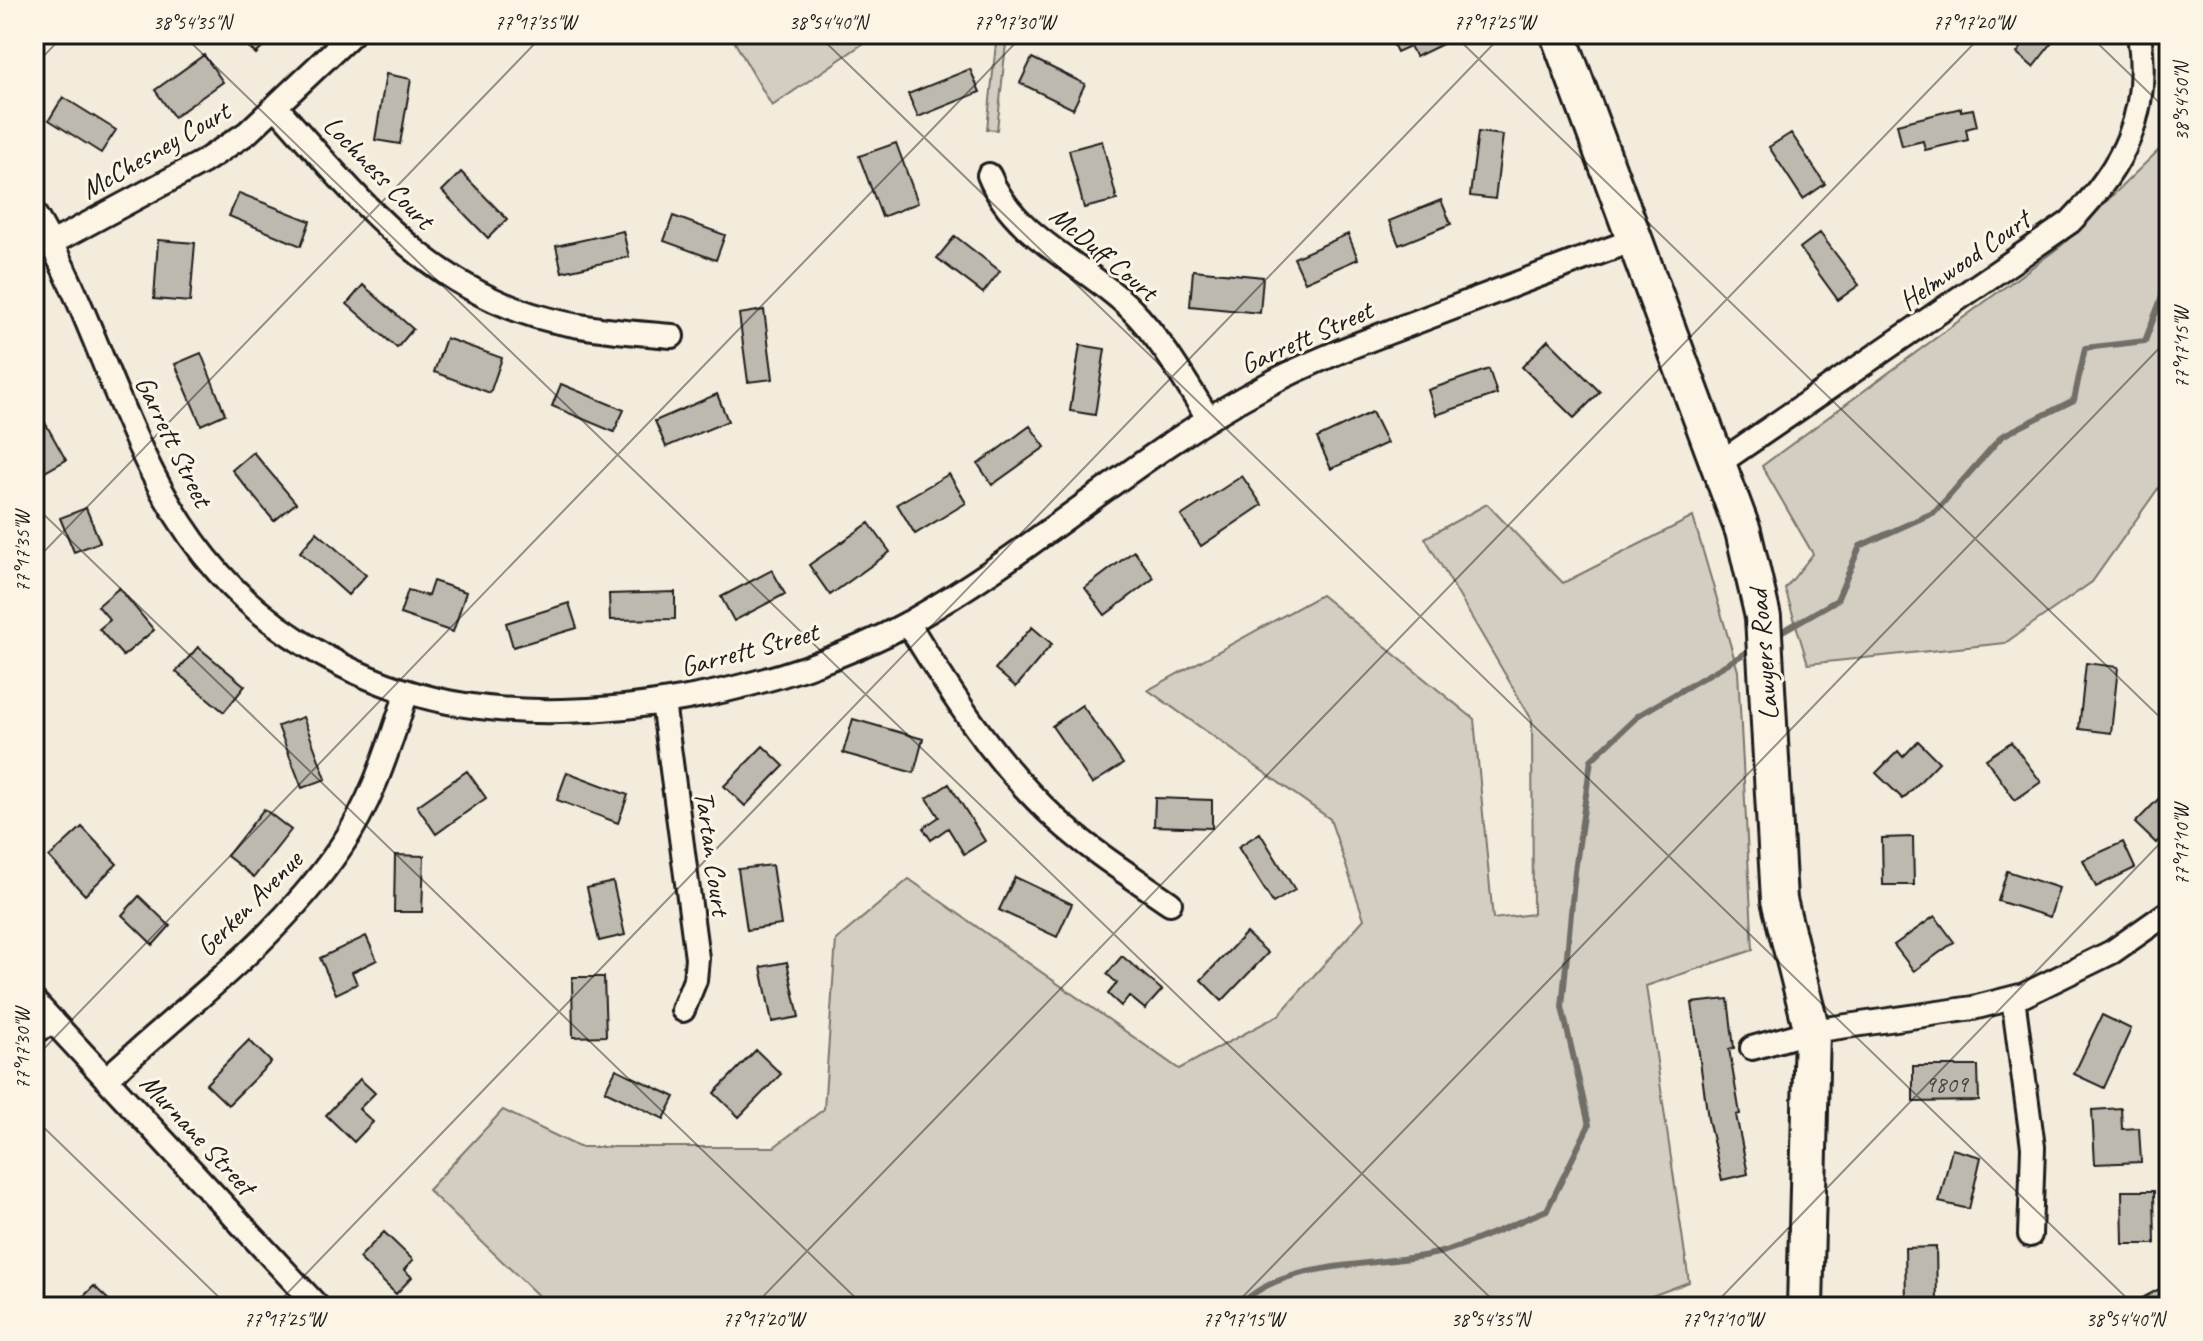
<svg xmlns="http://www.w3.org/2000/svg" width="2203" height="1341" viewBox="0 0 2203 1341" font-family="Caveat,sans-serif">
	<style>
		.green { fill: #d3cec1; stroke: #78756e; stroke-width: 2 }
		.lines { fill: none; stroke-linecap: round; stroke-linejoin: round }
		.stream { stroke: #716e68; stroke-width: 6 }
		.building { fill: #beb9ae; stroke: #1c1c1c; stroke-width: 2 }
		.minor-casing { stroke: #1c1c1c; stroke-width: 28 }
		.primary-casing { stroke: #1c1c1c; stroke-width: 40 }
		.minor { stroke: #fcf5e5; stroke-width: 22 }
		.primary { stroke: #fcf5e5; stroke-width: 34 }
		.ticks { fill: none; stroke: #1c1c1c; stroke-width: 2; stroke-opacity: 0.45 }
		.labels { text-anchor: middle; dominant-baseline: central; stroke-width: 6; stroke-linejoin: round; paint-order: stroke }
		.number-label { font-size: 24px; fill: #444340 }
		.street-label { font-size: 28px; fill: #1c1c1c; stroke: #fcf5e5 }
		.neatline { fill: none; stroke: #1c1c1c; stroke-width: 3 }
		.ticks-label { font-size: 20px; text-anchor: middle; fill: #1c1c1c }
	</style>
	<rect width="100%" height="100%" fill="#f3ecdd"/>
	<filter id="ink" filterUnits="userSpaceOnUse"><feTurbulence type="fractalNoise" baseFrequency=".0125" numOctaves="2"/><feDisplacementMap in="SourceGraphic" scale="16" xChannelSelector="R" yChannelSelector="G"/><feConvolveMatrix kernelMatrix="1 2 1 2 8 2 1 2 1" color-interpolation-filters="sRGB"/></filter>
	<g filter="url(#ink)">
		<path class="green" d="M730,34H877L772,106Z
			M997,34H1007L997,130L987,129Z
			M2169,134V473L2092,582L2005,643L1808,664L1785,589L1813,554L1762,466L2062,245L2165,144Z
			M1487,504L1563,583L1693,517L1738,671L1753,950L1646,986L1689,1282L1623,1307H550L428,1190L503,1110L579,1147H774L824,1109L836,940L909,879L1179,1069L1279,1015L1364,919L1330,819L1148,690L1321,595L1474,719L1493,919L1533,914L1532,720L1425,538Z"/>
		<g class="lines">
			<path class="stream" d="M1781,632L1837,600L1860,546L1935,512L2002,436L2074,400L2085,348L2145,341L2163,294L2169,295
				M1239,1307C1279,1259 1382,1267 1438,1253C1475,1243 1512,1224 1547,1210L1589,1125L1562,1007L1575,871L1591,760L1639,715L1749,651"/>
		</g>
		<path class="building" d="M235,34H276L256,54Z
			M1388,34H1463L1416,57L1410,46L1397,52Z
			M2032,34H2059L2033,67L2017,53Z
			M204,55L223,82L174,117L155,90Z
			M1032,58L1085,84L1073,109L1020,83Z
			M970,69L980,92L918,117L908,94Z
			M386,74L411,79L400,144L375,140Z
			M63,97L116,130L101,153L49,120Z
			M1961,108V111L1973,109L1977,126L1966,129L1968,140L1925,150L1923,141L1902,146L1897,124Z
			M1478,132L1503,135L1495,199L1470,196Z
			M1791,133L1825,184L1803,199L1769,147Z
			M1102,141L1117,200L1084,208L1069,150Z
			M896,143L918,203L882,217L859,156Z
			M461,172L507,219L488,238L442,191Z
			M239,193L310,221L301,246L229,216Z
			M1441,200L1451,224L1399,245L1389,221Z
			M673,216L725,235L716,260L664,241Z
			M623,231L629,257L562,272L556,246Z
			M1820,233L1859,285L1838,300L1800,248Z
			M1348,234L1358,259L1305,282L1294,258Z
			M955,236L1000,271L983,293L937,258Z
			M158,240L195,243L190,302L154,299Z
			M1193,270L1263,277L1260,313L1190,306Z
			M363,285L413,329L397,348L347,304Z
			M764,310L773,379L748,382L739,314Z
			M446,338L502,358L490,393L434,372Z
			M1548,340L1600,392L1574,418L1522,367Z
			M1080,345L1105,349L1095,415L1070,411Z
			M201,353L225,414L201,425L175,364Z
			M1489,369L1497,394L1436,415L1428,390Z
			M561,384L624,410L614,432L552,406Z
			M717,394L728,421L666,447L655,421Z
			M34,403L66,460L34,478Z
			M1372,412L1387,443L1331,469L1317,438Z
			M1030,426L1045,447L992,485L978,464Z
			M253,452L296,503L274,521L232,470Z
			M949,474L966,503L915,534L897,504Z
			M1242,476L1262,505L1201,546L1181,516Z
			M86,508L100,542L74,552L60,518Z
			M869,523L890,552L830,595L809,565Z
			M317,532L366,575L348,595L300,552Z
			M1134,551L1154,578L1105,615L1085,588Z
			M772,570L785,594L734,621L721,597Z
			M433,581L466,592L453,632L400,614L408,590L428,596Z
			M119,588L154,630L123,656L99,629L110,620L98,606Z
			M675,592V619L610,620L609,594Z
			M569,603L577,628L513,647L506,623Z
			M1032,627L1052,644L1016,687L995,669Z
			M198,647L245,686L224,712L176,672Z
			M2086,663L2118,667L2111,733L2079,729Z
			M1082,705L1123,764L1092,784L1052,726Z
			M303,717L326,779L302,788L278,726Z
			M853,719L923,739L914,773L843,753Z
			M1918,741L1939,762L1903,799L1876,773L1898,751L1903,757Z
			M2011,742L2041,782L2015,800L1986,759Z
			M763,746L784,766L745,806L724,786Z
			M467,771L486,798L436,834L417,806Z
			M567,772L628,795L618,823L557,800Z
			M949,784L985,841L964,854L948,828L931,840L923,828L939,817L927,798Z
			M2169,788V830L2156,843L2135,823Z
			M1155,798L1212,800V828L1154,826Z
			M264,809L291,830L254,877L227,856Z
			M82,827L117,864L85,895L49,857Z
			M1260,833L1295,890L1273,903L1238,847Z
			M1913,837L1914,885H1883L1882,838Z
			M2123,842L2135,868L2096,887L2083,860Z
			M395,855L424,856L422,912H394Z
			M772,865L781,925L747,930L738,869Z
			M2007,871L2059,888L2050,917L1998,901Z
			M1015,877L1072,904L1057,937L999,910Z
			M613,882L625,935L599,941L587,888Z
			M139,896L170,926L153,945L122,915Z
			M1935,916L1954,942L1914,971L1894,945Z
			M1246,933L1268,953L1222,1001L1201,980Z
			M366,936L377,960L352,972L357,984L336,994L320,958Z
			M1122,956L1162,990L1145,1009L1129,996L1121,1006L1108,994L1117,983L1107,974Z
			M787,962L799,1017L772,1022L761,967Z
			M572,977H604L606,1036L573,1037Z
			M1728,999L1734,1048L1729,1049L1740,1114L1736,1115L1748,1174L1722,1180L1708,1119L1692,1003Z
			M2102,1015L2131,1029L2104,1088L2074,1074Z
			M249,1040L271,1062L228,1105L206,1084Z
			M756,1050L781,1074L739,1117L714,1093Z
			M1913,1066H1978L1979,1101L1913,1102Z
			M616,1069L675,1097L664,1119L605,1091Z
			M360,1079L375,1093L359,1109L373,1122L354,1142L326,1115Z
			M2121,1108L2122,1129L2139,1128L2141,1162L2095,1164L2092,1110Z
			M1952,1149L1981,1157L1969,1209L1939,1202Z
			M2122,1191H2154L2155,1244H2123Z
			M384,1232L413,1260L404,1270L412,1277L396,1294L359,1258Z
			M1936,1247L1937,1302H1906L1905,1248Z
			M2169,1284V1307H2125Z
			M94,1286L116,1307H73Z"/>
		<g class="lines">
			<defs>
				<path id="minor" d="M277,108C362,202 435,299 569,324C603,331 638,333 672,336
					M989,175C1014,238 1084,263 1130,308C1162,340 1185,381 1208,418
					M34,213C104,329 127,470 219,573C277,638 363,685 448,702C589,730 786,691 910,622C1034,552 1139,453 1265,386C1317,358 1374,338 1429,317C1497,291 1565,265 1634,240
					M52,243L203,162L247,133L352,34
					M1718,464L2070,222C2124,167 2151,113 2139,34
					M908,623C951,694 994,762 1056,819C1091,851 1131,876 1170,903
					M663,702L697,958L695,980L683,1010
					M2013,998L2033,1147L2030,1235
					M34,1001L318,1307
					M34,1033L53,1021
					M1752,1048L1812,1031L1973,1008L2024,995L2112,952L2169,912
					M106,1079C186,1006 279,938 340,848C373,801 389,746 407,692"/>
				<path id="primary" d="M1558,34L1743,531L1763,617L1779,900L1812,1031L1805,1307"/>
			</defs>
			<use href="#minor" class="minor-casing"/>
			<use href="#primary" class="primary-casing"/>
			<use href="#minor" class="minor"/>
			<use href="#primary" class="primary"/>
		</g>
	</g>
	<path class="ticks" d="M182,34L1500,1307M817,34L2136,1307M1453,34L2169,726M2088,34L2169,112M34,66L65,34M34,505L865,1307M34,562L544,34M34,1059L1024,34M34,1118L229,1307M274,1307L1503,34M753,1307L1983,34M1233,1307L2169,338M1712,1307L2169,834"/>
	<g class="labels">
		<g class="number-label">
			<text x="1946" y="1084">9809</text>
		</g>
		<g class="street-label">
			<text transform="translate(155 150) rotate(-30)">McChesney Court</text>
			<text transform="translate(379 172) rotate(46)">Lochness Court</text>
			<text transform="translate(1104 253) rotate(40)">McDuff Court</text>
			<text transform="translate(1964 260) rotate(-35)">Helmwood Court</text>
			<text transform="translate(1306 337) rotate(-24)">Garrett Street</text>
			<text transform="translate(174 441) rotate(64)">Garrett Street</text>
			<text transform="translate(749 649) rotate(-15)">Garrett Street</text>
			<text transform="translate(1763 655) rotate(-95)">Lawyers Road</text>
			<text transform="translate(713 853) rotate(82)">Tartan Court</text>
			<text transform="translate(249 903) rotate(-45)">Gerken Avenue</text>
			<text transform="translate(198 1134) rotate(47)">Murnane Street</text>
		</g>
	</g>
	<rect width="2203" height="1341" fill="none" stroke="#fcf5e5" stroke-width="88"/>
	<rect x="44" y="44" width="2115" height="1253" class="neatline"/>
	<g class="ticks-label">
		<text x="192" y="29">38°54'35"N</text>
		<text x="535" y="29">77°17'35"W</text>
		<text x="828" y="29">38°54'40"N</text>
		<text x="1014" y="29">77°17'30"W</text>
		<text x="1494" y="29">77°17'25"W</text>
		<text x="1973" y="29">77°17'20"W</text>
		<text transform="translate(2181 102) rotate(-90)" y="7">38°54'50"N</text>
		<text transform="translate(2181 348) rotate(-90)" y="7">77°17'15"W</text>
		<text transform="translate(22 552) rotate(-90)" y="7">77°17'35"W</text>
		<text transform="translate(2181 845) rotate(-90)" y="7">77°17'10"W</text>
		<text transform="translate(22 1049) rotate(-90)" y="7">77°17'30"W</text>
		<text x="284" y="1326">77°17'25"W</text>
		<text x="763" y="1326">77°17'20"W</text>
		<text x="1243" y="1326">77°17'15"W</text>
		<text x="1490" y="1326">38°54'35"N</text>
		<text x="1722" y="1326">77°17'10"W</text>
		<text x="2125" y="1326">38°54'40"N</text>
	</g>
</svg>
